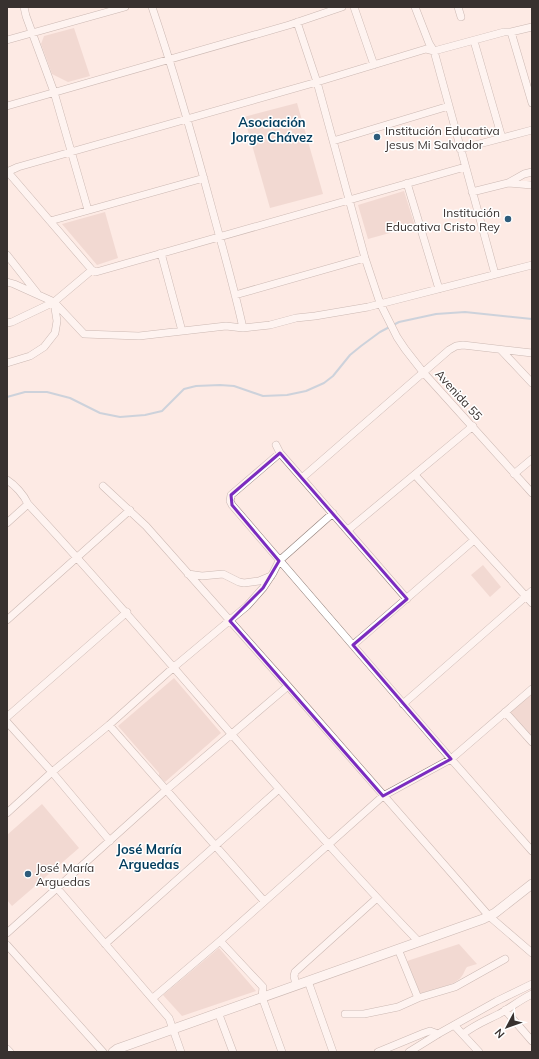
<svg xmlns="http://www.w3.org/2000/svg" width="539" height="1059" viewBox="0 0 539 1059" font-family="Mulish,sans-serif">
	<style>
		.green { fill: #e4c6bd }
		.lines { fill: none; stroke-linecap: round; stroke-linejoin: round }
		.stream { stroke: #93b7d1; stroke-width: 2 }
		.minor-casing { stroke: #907f79; stroke-width: 8 }
		.tertiary-casing { stroke: #907f79; stroke-width: 10 }
		.minor { stroke: #fff; stroke-width: 7 }
		.tertiary { stroke: #fff; stroke-width: 9 }
		.marked { fill: none; stroke: #7b2cbf; stroke-width: 3; stroke-linejoin: round }
		.poi-dot { fill: #2e5c7b; stroke: #fff; stroke-width: 1.5 }
		.labels { text-anchor: middle; dominant-baseline: central; stroke-width: 3; stroke-linejoin: round; paint-order: stroke }
		.poi-label { font-size: 12px; fill: #38312f; stroke: #fff; text-anchor: start }
		.street-label { font-size: 12px; fill: #38312f; stroke: #fff }
		.neighbourhood-label { font-size: 13px; font-weight: bold; fill: #003c5d; stroke: #fff }
	</style>
	<rect width="100%" height="100%" fill="#fdeae4"/>
	<path class="green" d="M74,28L90,76L68,82L52,74L41,44L44,36Z
		M297,103L323,194L270,208L244,117Z
		M404,191L415,226L368,239L358,205Z
		M105,212L118,258L97,265L62,224Z
		M483,565L501,587L490,597L471,575Z
		M174,678L221,733L165,782L159,776V773L118,726Z
		M532,694V738L509,713Z
		M42,804L79,848L12,906L7,900V835Z
		M459,944L477,964L467,967C464,971 463,977 458,980C451,986 430,990 420,994L407,961Z
		M219,948L256,991L182,1016L163,995Z"/>
	<g class="lines">
		<path class="stream" d="M7,397L25,392H47L70,398L100,413L120,417L145,415L162,411L184,389L196,386L220,385L234,386L263,396L287,395L306,391L324,383L333,376L350,355L361,346L380,332L399,322L436,314L465,312L532,319"/>
		<defs>
			<path id="minor" d="M24,7L26,16L54,92L88,210
				M152,7C174,72 193,138 211,205C222,246 234,287 243,328
				M354,7L374,65
				M415,7L429,43L434,51L495,274
				M458,7L461,17
				M297,22L317,82L365,258L380,303L397,337L405,349L423,372L532,493
				M511,32L532,103
				M7,40L125,7
				M474,41L502,138
				M7,106L289,25L342,7
				M333,141L449,106
				M460,149L532,130
				M7,171L92,270L96,272L465,167
				M7,172L18,167L317,82L426,49L434,51L504,32H511L532,27
				M407,183L439,289
				M508,183L524,174L532,172
				M472,192L508,183L532,185
				M50,221L204,178
				M161,253L182,331
				M7,255L37,293
				M7,282L14,284L54,302L84,334L139,336L226,326L243,328L270,325L296,318L315,316L368,307L532,265
				M235,295L365,258
				M7,323L12,322L54,302L92,270
				M501,350L532,383
				M7,363L30,356L44,347L55,333L57,321L54,302
				M276,445L280,453L407,599
				M280,453L231,495L230,501L232,505L451,759L532,851
				M514,474L532,459
				M415,475L532,603
				M302,478L449,350L456,346L463,345L532,353
				M7,480C15,485 24,495 28,504C161,647 283,801 419,942
				M103,486L146,526L288,686L489,916L532,953
				M7,523L28,504
				M348,530L473,426
				M188,574L202,576L223,574L239,582L244,583L259,581L271,576
				M7,620L130,510
				M353,645L474,540
				M403,704L532,591
				M505,712L532,742
				M7,717L127,612
				M7,722L52,772L110,841
				M109,725L264,901
				M7,813L52,772L109,725L174,667L247,606L263,588L273,573L279,561L333,513
				M57,888L169,1018L181,1052
				M7,933L166,790L288,686
				M220,941L263,987L262,997L282,1052
				M105,944L279,789
				M7,945L103,1052
				M398,949L418,998
				M308,981L333,1052
				M296,985L294,976L295,972L377,898
				M153,998L220,941L383,796L451,759L532,689
				M505,1010L532,1041
				M218,1012L233,1052
				M345,1014H364L398,1007L418,998L455,987L505,959
				M454,1025L479,1052
				M463,1034C476,1024 485,1021 499,1014C510,1008 520,1000 532,994
				M7,1049L10,1052
				M378,1052L424,1033L430,1031L438,1034
				M409,1052L438,1034L497,1001L532,984"/>
			<path id="tertiary" d="M113,1052L117,1049L483,919L495,913L532,884"/>
		</defs>
		<use href="#minor" class="minor-casing"/>
		<use href="#tertiary" class="tertiary-casing"/>
		<use href="#minor" class="minor"/>
		<use href="#tertiary" class="tertiary"/>
	</g>
	<path d="M0 0H539V1059H0ZM280,453L407,599L353,645L451,759L383,796L230,621L263,588L279,561L232,505L231,495Z" fill="#fdeae4" fill-opacity=".55" fill-rule="evenodd"/>
	<path class="marked" d="M280,453L407,599L353,645L451,759L383,796L230,621L263,588L279,561L232,505L231,495Z"/>
	<g class="poi-dot">
		<circle cx="377" cy="137" r="4"/>
		<circle cx="508" cy="219" r="4"/>
		<circle cx="28" cy="874" r="4"/>
	</g>
	<g class="labels">
		<g class="poi-label">
			<text x="385" y="130">Institución Educativa<tspan x="385" dy="14">Jesus Mi Salvador</tspan></text>
			<text x="500" y="212" text-anchor="end">Institución<tspan x="500" dy="14">Educativa Cristo Rey</tspan></text>
			<text x="36" y="867">José María<tspan x="36" dy="14">Arguedas</tspan></text>
		</g>
		<g class="street-label">
			<text transform="translate(459 395) rotate(48)">Avenida 55</text>
		</g>
		<g class="neighbourhood-label">
			<text x="272" y="122">Asociación<tspan x="272" dy="15">Jorge Chávez</tspan></text>
			<text x="149" y="849">José María<tspan x="149" dy="15">Arguedas</tspan></text>
		</g>
	</g>
	<rect width="539" height="1059" fill="none" stroke="#38312f" stroke-width="16"/>
	<g transform="translate(507 1027) rotate(229)" stroke="#ffffff" stroke-width="3" paint-order="stroke">
	<path d="M0-3L7 15L0 10L-7 15Z" fill="#38312f"/>
	<text y="-6" font-size="11" font-weight="bold" text-anchor="middle" fill="#38312f">N</text>
	</g>
</svg>
